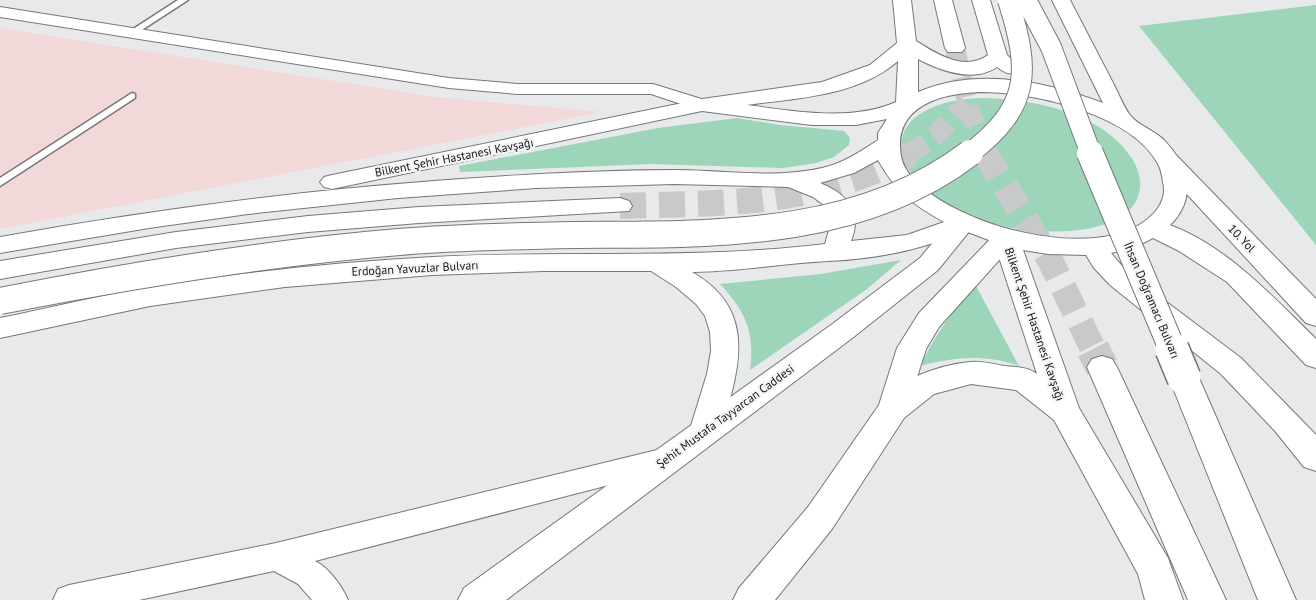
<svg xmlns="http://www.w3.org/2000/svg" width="1316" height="600" viewBox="0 0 1316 600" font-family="'PT Sans',sans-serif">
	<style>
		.medical { fill: #f3d8da }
		.green { fill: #9cd5b9 }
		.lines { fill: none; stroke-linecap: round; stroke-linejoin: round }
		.primary-tunnel-far2 { stroke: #c8c9cb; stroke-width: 20; stroke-dasharray: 20 10; stroke-linecap: butt }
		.primary-tunnel-far1 { stroke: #c8c9cb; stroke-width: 26; stroke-dasharray: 26 13; stroke-linecap: butt }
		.primary-tunnel { stroke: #c8c9cb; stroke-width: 33; stroke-dasharray: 33 16; stroke-linecap: butt }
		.lane-casing { stroke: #767779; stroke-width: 3 }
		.street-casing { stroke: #767779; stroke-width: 2 }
		.secondary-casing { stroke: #767779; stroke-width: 2 }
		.primary-casing { stroke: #767779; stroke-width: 2 }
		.lane { fill: #fff; fill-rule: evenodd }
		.street { fill: #fff; fill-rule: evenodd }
		.secondary { fill: #fff; fill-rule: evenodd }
		.primary { fill: #fff; fill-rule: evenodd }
		.primary-bridge-far2-casing { stroke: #767779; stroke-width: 22; stroke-linecap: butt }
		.primary-bridge-far1-casing { stroke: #767779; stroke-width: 28; stroke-linecap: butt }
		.primary-bridge-casing { stroke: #767779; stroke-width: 36; stroke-linecap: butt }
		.primary-bridge-far2 { stroke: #fff; stroke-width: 20 }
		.primary-bridge-far1 { stroke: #fff; stroke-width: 26 }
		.primary-bridge { stroke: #fff; stroke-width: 33 }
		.labels { text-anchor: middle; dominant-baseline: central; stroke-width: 4.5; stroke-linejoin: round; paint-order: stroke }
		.street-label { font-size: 12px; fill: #151617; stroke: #f5f6f8 }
	</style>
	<rect width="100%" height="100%" fill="#e8e9eb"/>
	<path class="medical" d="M0,28L435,97L602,112L0,229Z"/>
	<path class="green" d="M1316,5V245L1139,26Z
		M981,98C1033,99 1103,112 1133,160C1141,174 1143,189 1135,203C1124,220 1098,228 1079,230C1027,236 970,224 929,192C903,172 887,135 920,114C938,102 960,99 981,98Z
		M737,118L780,125L844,131L850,138L849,145L834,157L816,163L783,168L651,164L460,172L459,166L658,128Z
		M901,260L867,289L750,370C755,332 746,312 720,284L821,274Z
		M976,286L1019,366C986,354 954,357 920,366C936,334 951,312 976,286Z"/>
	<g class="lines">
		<path class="primary-tunnel-far2" d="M955,48L967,103L986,154
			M909,154L935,136L967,103"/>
		<path class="primary-tunnel-far1" d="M985,153L1051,262L1094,351
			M620,206C726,203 815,206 912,153"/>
		<path class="primary-tunnel" d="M1093,349L1102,367"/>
		<defs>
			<path id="lane" d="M178,0H188L134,35L127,33Z
				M132,93L135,94V98L0,186V178Z"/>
			<path id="street" d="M0,7L449,78L518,84H653L708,101L711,105L708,109L702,111L651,94H518L449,88L0,17Z
				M661,449L671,453L675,461L671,469L315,561C329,568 342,586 348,600H312L298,584L274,571L139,600H53L58,589L69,585L276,543Z"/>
			<path id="secondary" d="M1168,153L1176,155L1316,299V326L1306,323L1160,165L1156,160L1160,155Z
				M963,215L972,217L976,223L938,270L851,339L506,600H458L464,588L831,325L920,258L954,217Z
				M1154,220C1219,237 1270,294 1316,339V368L1306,365L1227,282L1179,251L1145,234L1141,228L1145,222Z
				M1006,230L1015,232L1019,238L939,327L926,349L904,418L832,529L775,600H733L739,588L808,507L879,405L897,348L919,313L997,232Z"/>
			<path id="primary" d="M893,0H911L916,41C937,54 964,72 988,55L972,0H990L1007,55L1021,68L1018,72C1009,75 1005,73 997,67C974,83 941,71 918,59V92C976,67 1046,81 1103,103L1052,0H1070C1084,27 1098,54 1112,81C1118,92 1123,106 1130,115C1136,124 1155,131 1164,140C1216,195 1172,242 1111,253L1128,273L1241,358L1316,435V471L1304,467L1275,431L1221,374L1110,285L1094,268L1086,255L1048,254L1023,250L1079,408L1168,558L1183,600H1145L1138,574L1054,420L1016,390L971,384L934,394L904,418L893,421L882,418L878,409C893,380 939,365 970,362C981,361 994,364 1004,366C1016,367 1028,367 1037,374L994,242L965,231C922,250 875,259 829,261C783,263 738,272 692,272C741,300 745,340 732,391C728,407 725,423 717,438L706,442L695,438L690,429L707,374L711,351L710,332L705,316L696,304L676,287L651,271H544L432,275L285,287L150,306L0,338V318C50,308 101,295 151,287C244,272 339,262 433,257C564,250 694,260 825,244L831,223L828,208L813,197L788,187L674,184L536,188L398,198L248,214L149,228L0,253V237C144,211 288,192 434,181C514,175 595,170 675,170C724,170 774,179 822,168C842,164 861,151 878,140V133L887,119L856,125H812L702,111L332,189L324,187L320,182L324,177L332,175L702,99L822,82L870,65L897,43ZM898,61L896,102C851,122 794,111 747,105C798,98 858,96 898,61ZM982,92C1033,92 1132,114 1158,164C1161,169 1162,176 1163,182C1168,201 1154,216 1139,225C1082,259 953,225 911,176C903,167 900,157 900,145C900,102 948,93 982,92ZM878,160C896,192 912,204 944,222L907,235L851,241C863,211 847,194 820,183L854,173Z
				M934,0H952L965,48L962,52H948L945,48Z
				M620,198L629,201L632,206L629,211L419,223L308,232L176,248L0,279V261L176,232L308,216L419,207Z
				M1102,356L1112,359L1117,367L1226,600H1188L1087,367L1092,359Z
				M1184,367L1195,370L1199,378L1296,600H1258L1169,378L1173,370Z"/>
		</defs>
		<use href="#lane" class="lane-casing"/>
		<use href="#street" class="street-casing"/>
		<use href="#secondary" class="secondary-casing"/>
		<use href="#primary" class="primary-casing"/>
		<use href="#lane" class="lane"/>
		<use href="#street" class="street"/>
		<use href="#secondary" class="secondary"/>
		<use href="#primary" class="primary"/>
		<defs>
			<path id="primary-bridge-far2" d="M1026,0L1051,47L1091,154
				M969,154C1032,106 1030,70 1008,0"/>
			<path id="primary-bridge-far1" d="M1090,153L1173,351
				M0,301C132,275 265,253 399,242C458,237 518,236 578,235C712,234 858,239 970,153"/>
			<path id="primary-bridge" d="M1172,349L1184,378"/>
		</defs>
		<use href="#primary-bridge-far2" class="primary-bridge-far2-casing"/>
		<use href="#primary-bridge-far1" class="primary-bridge-far1-casing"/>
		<use href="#primary-bridge" class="primary-bridge-casing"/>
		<use href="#primary-bridge-far2" class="primary-bridge-far2"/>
		<use href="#primary-bridge-far1" class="primary-bridge-far1"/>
		<use href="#primary-bridge" class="primary-bridge"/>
	</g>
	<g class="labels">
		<g class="street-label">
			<text transform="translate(454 157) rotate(-11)">Bilkent Şehir Hastanesi Kavşağı</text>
			<text transform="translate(1242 238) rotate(46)">10. Yol</text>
			<text transform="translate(415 268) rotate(-3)">Erdoğan Yavuzlar Bulvarı</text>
			<text transform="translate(1152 300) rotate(67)">İhsan Doğramacı Bulvarı</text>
			<text transform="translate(1035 324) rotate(71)">Bilkent Şehir Hastanesi Kavşağı</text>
			<text transform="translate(725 416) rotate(-36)">Şehit Mustafa Tayyarcan Caddesi</text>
		</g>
	</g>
</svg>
